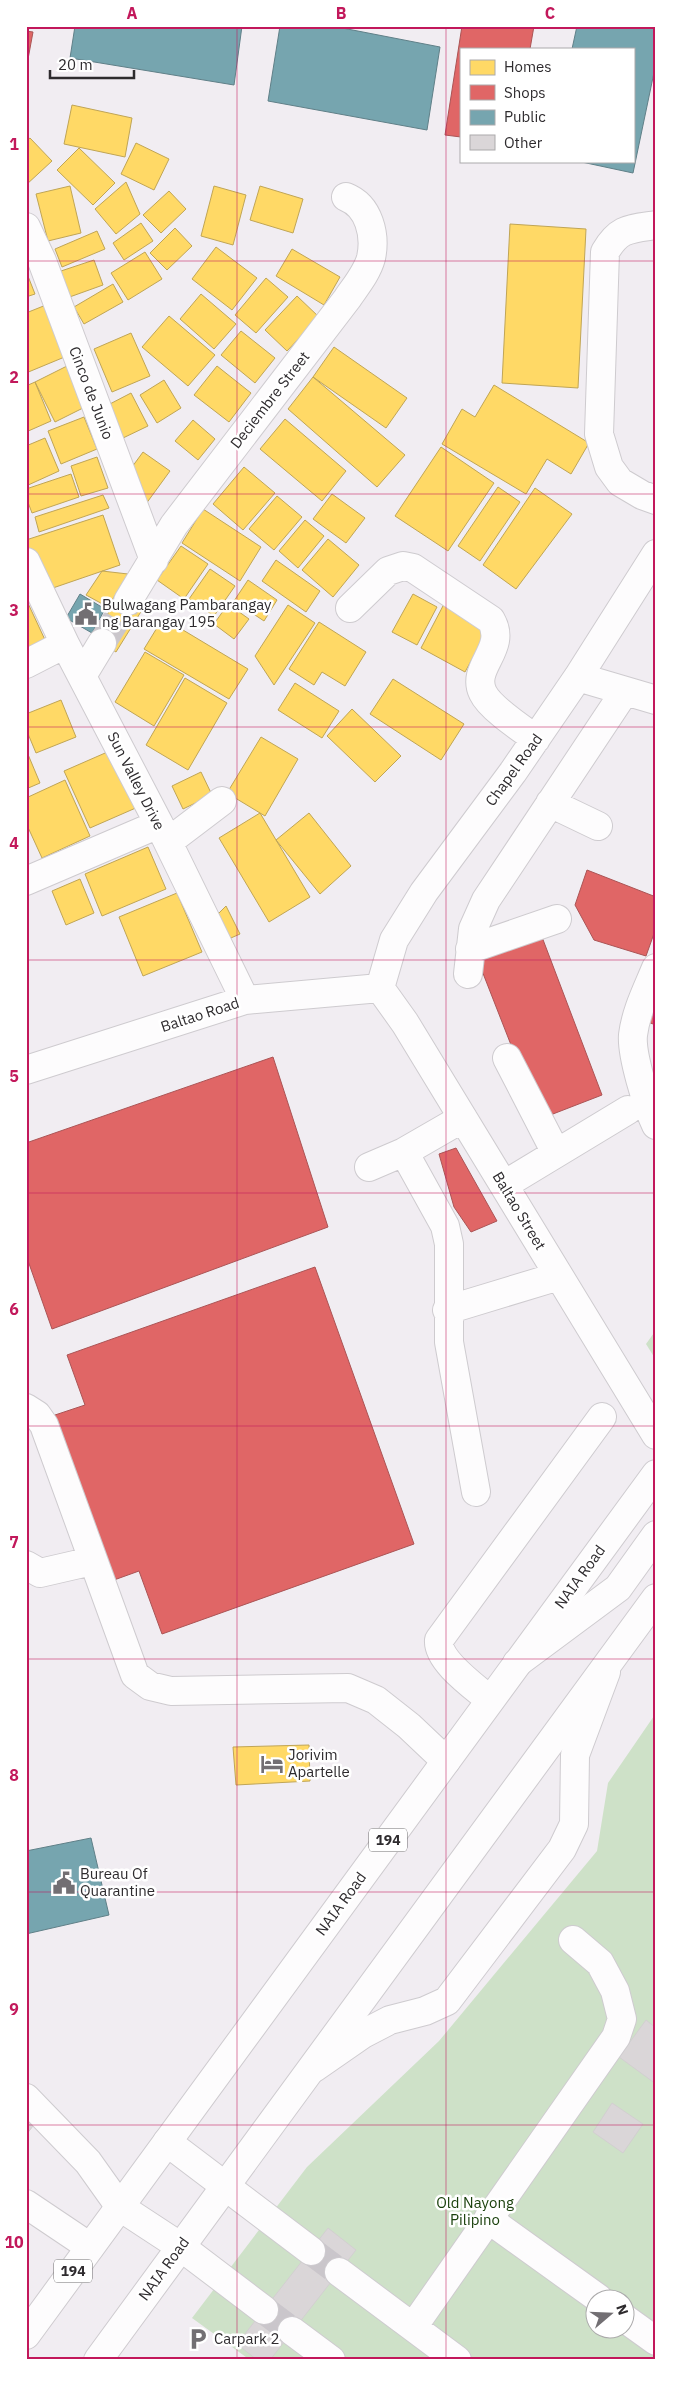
<svg xmlns="http://www.w3.org/2000/svg" width="682" height="2386" font-family="'IBM Plex Sans',sans-serif">
	<style>
		.green { fill: #cee1c8; fill-rule: evenodd }
		.homes { fill: #ffd966; stroke: #c0a555 }
		.shops { fill: #e06666; stroke: #ab5455 }
		.public { fill: #76a5af; stroke: #608088 }
		.building { fill: #dad6d8; stroke: #d2cfd0 }
		.lines { fill: none; stroke-linecap: round; stroke-linejoin: round }
		.minor-tunnel { stroke: #cac6cb; stroke-width: 28; stroke-dasharray: 28 14; stroke-linecap: butt }
		.minor-casing { stroke: #cecbcf; stroke-width: 30 }
		.major-casing { stroke: #cecbcf; stroke-width: 30 }
		.highway-casing { stroke: #cecbcf; stroke-width: 30 }
		.minor { stroke: #fdfcfd; stroke-width: 28 }
		.major { stroke: #fdfcfd; stroke-width: 28 }
		.highway { stroke: #fdfcfd; stroke-width: 28 }
		.grid { fill: none; stroke: #c2185b; stroke-width: 1; stroke-opacity: 0.55 }
		.labels { text-anchor: middle; stroke-width: 5; stroke-linejoin: round; paint-order: stroke }
		.shield { fill: #fff; stroke: #6d6b6d; stroke-width: 1 }
		.shield-label { font-size: 14px; font-weight: bold; fill: #2e2b2e }
		.street-label { font-size: 15px; fill: #2e2b2e; stroke: #fff }
		.poi-label { font-size: 15px; fill: #2e2b2e; stroke: #fff; text-anchor: start }
		.park-label { font-size: 15px; fill: #1b410d; stroke: #fff }
		.neatline { fill: none; stroke: #c2185b; stroke-width: 2 }
		.grid-label { font-size: 16px; text-anchor: middle; font-weight: bold; fill: #c2185b }
	</style>
	<rect width="100%" height="100%" fill="#f1edf2"/>
	<path class="green" d="M656,1330V1360L646,1344Z
		M656,1713V2360H250L192,2318L307,2167L439,2041L597,1851L608,1783ZM594,2298H624V2328H594Z"/>
	<path class="homes" d="M72,105L132,118L125,157L64,144Z
		M30,138L52,161L26,185V141Z
		M136,143L169,159L154,190L121,174Z
		M79,148L115,183L93,205L57,170Z
		M126,182L140,214L116,234L95,209Z
		M70,186L81,233L48,241L36,194Z
		M214,186L246,195L233,245L201,236Z
		M260,186L303,199L293,233L250,220Z
		M169,191L186,209L161,233L143,215Z
		M141,223L153,241L124,260L113,243Z
		M510,224L586,229L578,388L502,383Z
		M175,228L192,246L167,270L150,253Z
		M97,231L105,249L62,267L55,249Z
		M216,247L257,278L232,310L192,279Z
		M292,249L340,277L324,305L276,276Z
		M145,252L162,279L128,300L111,273Z
		M94,260L103,285L64,299L55,273Z
		M26,271L35,294L26,297Z
		M266,278L288,297L256,333L235,315Z
		M113,284L123,302L84,324L74,307Z
		M201,294L236,324L214,349L180,319Z
		M297,296L319,317L287,351L265,330Z
		M46,305L67,356L26,373V313Z
		M169,316L215,355L188,386L142,347Z
		M241,331L275,358L255,383L221,355Z
		M131,333L150,376L112,392L94,349Z
		M334,347L407,398L386,428L313,377Z
		M67,366L87,406L55,422L35,382Z
		M217,366L251,393L229,422L194,395Z
		M313,377L405,455L377,487L288,409Z
		M164,380L181,408L157,423L140,395Z
		M35,382L51,421L26,432V386Z
		M494,385L589,443L571,474L547,459L526,494L442,444L462,409L475,417Z
		M131,393L148,426L123,438L106,406Z
		M84,417L97,449L61,464L48,431Z
		M285,419L346,471L322,501L260,449Z
		M193,420L215,439L198,460L175,441Z
		M45,438L59,471L26,486V446Z
		M441,447L494,483L448,551L395,516Z
		M143,452L170,471L143,508L124,478Z
		M97,457L108,488L81,496L71,466Z
		M244,467L275,493L243,530L213,504Z
		M71,474L79,497L32,513L26,497V489Z
		M498,487L520,502L480,561L458,546Z
		M535,488L572,514L516,589L483,565Z
		M332,494L365,518L346,543L313,519Z
		M103,495L109,508L39,532L35,517Z
		M277,496L302,517L274,550L249,529Z
		M203,509L261,547L240,581L182,543Z
		M103,515L120,565L47,590L26,547V540Z
		M305,520L324,536L298,568L279,551Z
		M328,539L359,565L333,597L302,570Z
		M181,546L208,564L184,599L157,580Z
		M276,560L320,591L306,612L262,581Z
		M210,569L235,586L214,616L189,599Z
		M102,571L128,574L108,607L86,595Z
		M248,580L277,600L264,621L234,601Z
		M413,594L437,607L417,645L392,632Z
		M119,595L142,610L116,652L93,638Z
		M26,599L46,642L26,651Z
		M228,604L249,619L234,639L214,624Z
		M444,604L489,628L465,672L421,648Z
		M288,605L315,623L274,685L255,656Z
		M163,618L248,669L229,699L144,649Z
		M319,622L366,652L345,686L322,672L314,685L289,669Z
		M145,652L184,675L154,726L115,702Z
		M185,678L227,703L188,770L146,745Z
		M393,679L464,724L441,760L370,714Z
		M295,683L339,711L322,738L278,710Z
		M61,700L76,737L36,753L26,729V714Z
		M352,709L401,756L375,782L327,736Z
		M261,737L298,759L265,816L227,793Z
		M112,750L138,807L90,828L64,771Z
		M27,752L40,783L26,789V753Z
		M201,772L212,795L183,809L172,786Z
		M65,780L90,836L42,858L26,823V798Z
		M260,813L310,897L269,922L219,838Z
		M309,813L351,866L320,894L276,840Z
		M148,847L166,889L102,916L85,874Z
		M80,879L94,913L66,925L52,891Z
		M177,893L202,952L143,976L119,917Z
		M226,906L240,934L224,941L213,919Z
		M309,1745L310,1781L236,1785L233,1747Z"/>
	<path class="shops" d="M462,26H534L530,49H461V137L445,135Z
		M26,31L33,32L26,70Z
		M587,870L656,897V928L646,956L594,940L575,905Z
		M542,937L602,1095L540,1119L477,958Z
		M656,990V1025L642,1020Z
		M273,1057L328,1227L52,1329L26,1255V1143Z
		M456,1148L497,1221L471,1232L454,1207L439,1154Z
		M315,1267L414,1544L162,1634L139,1571L114,1580L55,1415L85,1405L67,1355Z"/>
	<path class="public" d="M75,26H242L234,85L70,58Z
		M280,26H332L440,47L427,130L268,101Z
		M577,26H656V63L633,173L577,161H633V49H572Z
		M80,594L105,609L92,633L66,618Z
		M91,1838L109,1915L26,1934V1851Z"/>
	<path class="building" d="M646,2020L656,2028V2084L619,2057Z
		M612,2103L643,2124L623,2153L593,2132Z
		M26,2122L33,2126L26,2135Z
		M328,2228L356,2250L270,2360H257L237,2344Z"/>
	<g class="lines">
		<path class="minor-tunnel" d="M102,643L128,601
			M311,2251L339,2272
			M264,2310L292,2331"/>
		<defs>
			<path id="minor" d="M656,225C629,229 619,228 605,252L599,434L609,467L620,482L642,495L656,500
				M26,227L42,261L154,560
				M26,562L65,644L159,824L245,1000
				M128,601L174,525L347,299C355,287 367,273 371,258C376,235 369,206 346,197
				M350,608L388,571L403,566L413,568L491,620C508,649 470,667 483,693C490,708 522,729 536,739
				M26,664L65,644
				M82,676L102,643
				M578,677L656,700
				M550,803L598,826
				M168,842L222,801
				M26,881L159,824
				M470,949L557,919
				M656,968C647,990 636,1011 633,1035C631,1054 647,1106 656,1125
				M468,974L473,929L486,900L625,691
				M380,988L405,1023L656,1435
				M380,988L394,940L424,892L513,772L578,677L656,554
				M507,1058L556,1153
				M26,1070L245,1000L380,988
				M404,1152L445,1226L449,1244V1342L476,1492
				M369,1167L404,1152L463,1118
				M504,1185L628,1110
				M447,1310L559,1276
				M26,1408L37,1415L44,1425L135,1675L150,1686L171,1691L348,1688L376,1700L409,1726L446,1761
				M26,1565L40,1573L92,1561
				M490,1700C475,1687 437,1661 439,1640L602,1417
				M314,2068L363,2034L390,2020L425,2011L447,2001L562,1849L574,1824L575,1755L606,1672
				M26,2098L88,2162L120,2207L181,2247L264,2310
				M167,2142L311,2251
				M26,2204L90,2247
				M488,2219L598,2298
				M339,2272L457,2360
				M624,2318L656,2341
				M413,2327L616,2037L622,2019L615,1991L600,1963L573,1940
				M292,2331L331,2360"/>
			<path id="major" d="M26,2335L656,1474
				M98,2360L656,1598"/>
			<path id="highway" d="M517,1663L618,1588L656,1535"/>
		</defs>
		<use href="#minor" class="minor-casing"/>
		<use href="#major" class="major-casing"/>
		<use href="#highway" class="highway-casing"/>
		<use href="#minor" class="minor"/>
		<use href="#major" class="major"/>
		<use href="#highway" class="highway"/>
	</g>
	<path class="grid" d="M237,26V2360M446,26V2360M26,261H656M26,494H656M26,727H656M26,960H656M26,1193H656M26,1426H656M26,1659H656M26,1892H656M26,2125H656"/>
	<defs>
		<symbol id="civic-bare" viewBox="-9 -9 18 18"><path d="M-.6-6.5H3V-4.5H.6V-3L4-1V1h2V6H-6V1h2V-1L-.6-3ZM-1.2 2.5V6h2.4V2.5Z" fill="#726f73" stroke="#fff" stroke-width="2.5" paint-order="stroke"/></symbol>
		<symbol id="hotel-bare" viewBox="-9 -9 18 18"><path d="M-6-4.5h1.5V1H6V5H4.5V3h-9V5H-6ZM-4 0a1.8 1.8 0 1 1 3.6 0ZM.5 0V-2.5h3Q6-2.5 6 0Z" fill="#726f73" stroke="#fff" stroke-width="2.5" paint-order="stroke"/></symbol>
		<symbol id="parking-bare" viewBox="-9 -9 18 18"><path d="M-3.5-5.5H1a3.5 3.5 0 0 1 0 7H-1V5.5H-3.5ZM-1-3.4V-.6H.8a1.4 1.4 0 0 0 0-2.8Z" fill="#726f73" stroke="#fff" stroke-width="2.5" paint-order="stroke"/></symbol>
	</defs>
	<g fill-rule="evenodd">
		<use href="#civic-bare" x="70" y="598" width="32" height="32"/>
		<use href="#hotel-bare" x="256" y="1748" width="32" height="32"/>
		<use href="#civic-bare" x="48" y="1867" width="32" height="32"/>
		<use href="#parking-bare" x="182" y="2323" width="32" height="32"/>
	</g>
	<g class="labels">
		<g class="shield">
			<rect x="369" y="1828.5" width="38" height="23" rx="4"/>
			<rect x="54" y="2259.5" width="38" height="23" rx="4"/>
		</g>
		<g class="shield-label">
			<text x="388" y="1845">194</text>
			<text x="73" y="2276">194</text>
		</g>
		<g class="street-label">
			<text transform="translate(91 393) rotate(69)" y="5">Cinco de Junio</text>
			<text transform="translate(270 400) rotate(-52)" y="5">Deciembre Street</text>
			<text transform="translate(514 770) rotate(-54)" y="5">Chapel Road</text>
			<text transform="translate(136 781) rotate(63)" y="5">Sun Valley Drive</text>
			<text transform="translate(200 1015) rotate(-18)" y="5">Baltao Road</text>
			<text transform="translate(519 1211) rotate(59)" y="5">Baltao Street</text>
			<text transform="translate(580 1577) rotate(-54)" y="5">NAIA Road</text>
			<text transform="translate(341 1904) rotate(-54)" y="5">NAIA Road</text>
			<text transform="translate(164 2269) rotate(-54)" y="5">NAIA Road</text>
		</g>
		<g class="poi-label">
			<text x="102" y="610">Bulwagang Pambarangay<tspan x="102" dy="17">ng Barangay 195</tspan></text>
			<text x="288" y="1760">Jorivim<tspan x="288" dy="17">Apartelle</tspan></text>
			<text x="80" y="1879">Bureau Of<tspan x="80" dy="17">Quarantine</tspan></text>
			<text x="214" y="2344">Carpark 2</text>
		</g>
		<g class="park-label">
			<text x="475" y="2208">Old Nayong<tspan x="475" dy="17">Pilipino</tspan></text>
		</g>
	</g>
	<rect width="682" height="2386" fill="none" stroke="#ffffff" stroke-width="55"/>
	<rect x="460" y="48" width="175" height="115" fill="#ffffff" stroke="#abaaab"/>
	<rect x="470" y="60" width="25" height="15" fill="#ffd966" stroke="#abaaab"/>
	<text x="504" y="72" font-size="15" fill="#2e2b2e">Homes</text>
	<rect x="470" y="85" width="25" height="15" fill="#e06666" stroke="#abaaab"/>
	<text x="504" y="98" font-size="15" fill="#2e2b2e">Shops</text>
	<rect x="470" y="110" width="25" height="15" fill="#76a5af" stroke="#abaaab"/>
	<text x="504" y="122" font-size="15" fill="#2e2b2e">Public</text>
	<rect x="470" y="135" width="25" height="15" fill="#dad6d8" stroke="#abaaab"/>
	<text x="504" y="148" font-size="15" fill="#2e2b2e">Other</text>
	<g transform="translate(610 2314) rotate(71)"><circle r="24" fill="#ffffff" stroke="#abaaab"/>
	<path d="M0-4L9 19L0 12L-9 19Z" fill="#726f73"/>
	<text y="-8" font-size="14" font-weight="bold" text-anchor="middle" fill="#2e2b2e">N</text>
	</g>
	<path d="M50 70v8h84v-8" fill="none" stroke="#2e2b2e" stroke-width="2.5"/>
	<text x="58" y="70" font-size="15" fill="#2e2b2e" stroke="#ffffff" stroke-width="4" paint-order="stroke">20 m</text>
	<rect x="28" y="28" width="626" height="2330" class="neatline"/>
	<g class="grid-label">
		<text x="132" y="19">A</text>
		<text x="341" y="19">B</text>
		<text x="550" y="19">C</text>
		<text x="14" y="150">1</text>
		<text x="14" y="383">2</text>
		<text x="14" y="616">3</text>
		<text x="14" y="849">4</text>
		<text x="14" y="1082">5</text>
		<text x="14" y="1315">6</text>
		<text x="14" y="1548">7</text>
		<text x="14" y="1781">8</text>
		<text x="14" y="2015">9</text>
		<text x="14" y="2248">10</text>
	</g>
</svg>
